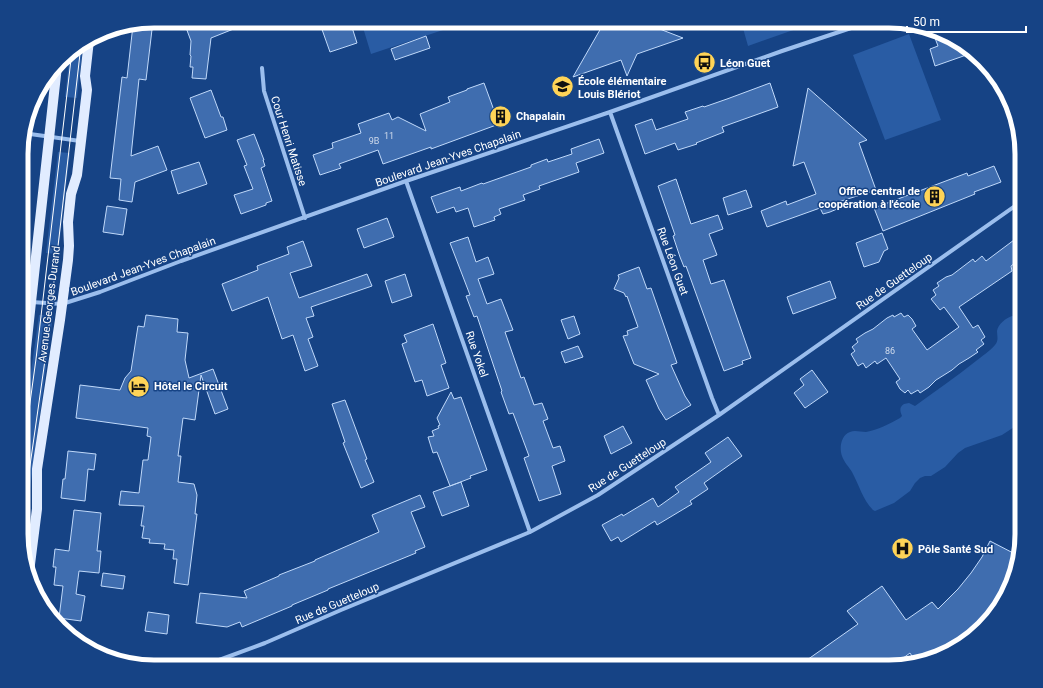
<svg xmlns="http://www.w3.org/2000/svg" width="1043" height="688" font-family="Roboto,sans-serif">
	<style>
		.green { fill: #295ca4 }
		.building { fill: #3f6daf; stroke: #c0d9fa }
		.lines { fill: none; stroke-linecap: round; stroke-linejoin: round }
		.street { stroke: #9bbeed; stroke-width: 4 }
		.primary { stroke: #e1ecff; stroke-width: 10 }
		.tram { stroke: #fff; stroke-width: 1 }
		.labels { text-anchor: middle; stroke-width: 3; stroke-linejoin: round; paint-order: stroke }
		.number-label { font-size: 9px; fill: #cfdaeb }
		.poi-label { font-size: 11px; font-weight: bold; fill: #fff; stroke: #164385; text-anchor: start }
		.street-label { font-size: 11px; fill: #fff; stroke: #164385 }
		.rim { fill: none; stroke: #fff; stroke-width: 5 }
	</style>
	<rect width="100%" height="100%" fill="#164385"/>
	<path class="green" d="M361,21H468L467,22L371,54Z
		M741,21H819L748,46Z
		M909,34L941,120L885,140L853,55Z
		M83,44L77,98L65,97L70,52Z
		M58,152L70,153L58,254L46,253Z
		M39,315L53,316L22,549V435Z
		M1012,316L1022,317V422L1002,435L965,448L958,453L945,467L931,476H925L920,478L915,483L910,491L894,503L875,511L873,510C863,500 859,485 852,472C849,467 844,462 842,456C839,448 841,435 850,432C855,430 860,432 866,432C878,430 889,424 900,418L902,416C900,411 899,407 904,404L909,403L915,406C935,391 956,377 976,361C982,356 989,352 995,345C999,340 997,336 997,331C998,324 1006,318 1012,316Z"/>
	<path class="building" d="M153,21L146,80L139,79L131,156L158,146L167,170L135,182L132,202L119,200L121,179L110,178L122,77L127,78L133,25Z
		M194,21H251V22L211,38L206,79L192,78L193,67H190L191,56L190,55L191,41L185,25Z
		M319,21H350L357,43L330,52Z
		M605,21H639L683,38L637,54L627,76L621,60L573,77Z
		M945,35L963,44L972,53L935,66L930,49L938,46L935,38Z
		M426,36L430,48L395,60L391,49Z
		M484,83L499,124L431,149V147L383,164L378,150L339,164L341,168L320,175L313,155L333,148L332,143L361,133L358,124L389,113L392,120L398,117L426,131L420,114L450,102L448,97L467,90V89Z
		M770,83L778,107L722,127L724,132L696,143L697,144L678,150L675,143L645,154L635,125L652,119L656,130L688,119L685,112L703,106L704,107L727,99Z
		M808,88L867,140L859,143L876,190L835,203L837,209L830,212L823,214L820,208L767,227L761,211L786,201L787,205L816,194L804,162L793,166Z
		M211,90L221,117H223L227,130L205,138L190,98Z
		M254,134L264,160H263L265,166L261,168L272,201L266,203V205L241,214L234,195L253,189L244,166L247,165L237,140Z
		M599,139L604,153L576,163L579,172L539,186L540,189L523,195L525,200L499,209L501,214L494,217L495,220L474,227L468,208L456,212L454,207L437,213L431,197L460,187L461,191L482,183L483,184L531,167V165L547,159L548,162L572,154L571,149Z
		M199,162L207,184L178,194L171,171Z
		M994,166L1001,182L974,192L975,194L883,231L874,208L967,173L968,176Z
		M676,179L691,224L718,215L723,229L709,234L717,255L703,260L711,284L724,280L751,358L742,361L743,364L724,371L686,266L684,267L680,257L673,236L675,235L658,186Z
		M746,190L752,207L728,215L723,198Z
		M107,206L127,209L123,235L103,232Z
		M387,218L394,237L364,248L357,229Z
		M882,233L888,249L884,251L879,262L864,267L856,243Z
		M1022,234V258L1011,266L1012,271L959,307L973,328L978,325L985,337L981,340L984,344L976,350L978,352L969,358L959,364L952,370L936,380L929,387L920,393L918,390L911,394L908,390L905,393L900,389L896,382L900,379L886,358L877,364L875,361L866,368L863,363L858,366L851,354L855,351L852,347L858,342L856,339L865,333L873,329L887,318L893,315L894,317L901,313L904,317L908,315L912,319L916,326L912,329L927,350L959,327L944,307L940,310L931,299L936,295L933,290L939,286L937,283L946,277L952,275L973,259L975,262L982,256L986,261Z
		M468,237L476,262L488,257L494,274L478,279L487,304L501,299L513,330L505,332L521,378L524,377L534,405L542,403L548,419L543,421L553,448L560,446L565,461L552,466L561,494L539,501L524,458L529,456L513,413L509,414L501,392L502,391L477,316L474,317L466,296L470,295L450,243Z
		M303,241L312,266L290,273L299,298L367,274L372,286L311,307L314,316L306,318L313,337L308,339L318,366L305,371L293,335L282,339L268,297L232,311L222,284L258,270L257,266L289,254L287,247Z
		M639,267L647,289L651,288L677,363L671,365L685,396L691,405L666,420L659,409L646,380L659,374L634,364L623,336L628,335L627,331L638,327L627,296L626,297L624,293L614,289L619,278L618,275Z
		M405,274L412,296L392,303L385,281Z
		M830,281L836,298L793,314L787,297Z
		M146,315L178,319L177,332L188,333L185,360L189,378L213,369L228,409L215,414L201,375L195,420L183,418L178,456H181L178,482L194,484L197,495L195,514H197L188,585L174,583L177,559H173L174,550L164,549L165,544L149,543L150,539L142,538L144,526H141L144,506L119,505L121,491L139,493L143,460H148L151,437L147,436L148,428L76,418L80,385L120,390L125,378L131,371L138,326L144,327Z
		M574,316L580,334L568,339L561,320Z
		M433,324L446,363L441,365L449,388L427,396L422,380L415,382L402,344L407,342L404,335Z
		M578,346L583,357L565,363L561,352Z
		M812,370L828,392L805,408L794,393L804,385L800,379Z
		M451,392L454,399L461,397L487,470L470,476L471,478L450,486L437,452L433,453L428,437L434,436L432,431L439,428L438,426L440,425L437,418Z
		M345,400L367,459L365,460L374,482L361,488L343,443L345,442L332,404Z
		M623,426L632,443L611,454L604,436Z
		M728,437L742,456L704,483L708,489L690,501L692,504L657,525L655,521L621,542L618,537L611,541L602,525L622,514L623,516L653,498L658,507L679,492L675,487L711,462L705,453Z
		M68,451L96,454L94,470L88,469L85,501L61,498L63,479H65Z
		M461,482L469,506L442,516L433,492Z
		M420,495L425,507L411,512L425,547L415,551L416,553L328,589V590L292,605V606L242,627L240,622L227,627L196,623L200,593L247,598L244,591L279,576V575L315,561V560L379,532L372,515Z
		M74,510L101,513L97,551H101L99,573L79,571L76,594L85,596L81,621L59,618L63,586L54,585L56,567H53L55,549L69,551Z
		M990,541L1017,555L999,608L955,649L915,661L910,653L891,667H797L858,624L847,611L882,586L906,620L932,602L938,609L958,589L971,573L982,557Z
		M103,573L125,576L123,589L101,586Z
		M148,612L169,615L167,634L145,631Z"/>
	<g class="lines">
		<path class="street" d="M262,68L264,91L305,218
			M610,112L712,398L719,415
			M23,133L80,141
			M406,181L530,532
			M31,302L62,304L100,292L181,261L406,181L610,112L782,51L872,21
			M200,667L265,643L341,610L530,532L598,495L719,415L1022,201"/>
		<path class="primary" d="M22,386L31,302L57,66
			M29,572L37,509V469L60,320L68,260L69,246L68,222L71,194L77,175L87,90L85,76L89,40"/>
		<path class="tram" d="M22,461L36,359L72,51
			M22,522L45,360L81,45"/>
	</g>
	<defs>
		<symbol id="bus-disc" viewBox="-11 -11 22 22"><circle r="9.5" fill="#ffd457" stroke="#164385"/><path d="M-5-6H5V4H4V6H2V4H-2V6H-4V4H-5ZM-3.5-4V0h7V-4ZM-3.5 1.2v1.5H-2V1.2ZM2 1.2v1.5H3.5V1.2Z" fill="#111"/></symbol>
		<symbol id="school-disc" viewBox="-11 -11 22 22"><circle r="9.5" fill="#ffd457" stroke="#164385"/><path d="M0-5L7-2L0 1L-7-2ZM-4 1L0 2.5L4 1V4Q0 6-4 4Z" fill="#111"/></symbol>
		<symbol id="building-disc" viewBox="-11 -11 22 22"><circle r="9.5" fill="#ffd457" stroke="#164385"/><path d="M-4-6H4V6H1V3H-1V6H-4ZM-2.5-4.3h1.7v1.8h-1.7ZM.8-4.3h1.7v1.8H.8ZM-2.5-1h1.7V.8h-1.7ZM.8-1h1.7V.8H.8Z" fill="#111"/></symbol>
		<symbol id="hotel-disc" viewBox="-11 -11 22 22"><circle r="9.5" fill="#ffd457" stroke="#164385"/><path d="M-6-4.5h1.5V1H6V5H4.5V3h-9V5H-6ZM-4 0a1.8 1.8 0 1 1 3.6 0ZM.5 0V-2.5h3Q6-2.5 6 0Z" fill="#111"/></symbol>
		<symbol id="hospital-disc" viewBox="-11 -11 22 22"><circle r="9.5" fill="#ffd457" stroke="#164385"/><path d="M-5-5h3v3.5h4V-5h3V5h-3V1.5h-4V5h-3Z" fill="#111"/></symbol>
	</defs>
	<g fill-rule="evenodd">
		<use href="#bus-disc" x="692" y="50" width="25" height="25"/>
		<use href="#school-disc" x="550" y="74" width="25" height="25"/>
		<use href="#building-disc" x="488" y="104" width="25" height="25"/>
		<use href="#building-disc" x="922" y="184" width="25" height="25"/>
		<use href="#hotel-disc" x="126" y="374" width="25" height="25"/>
		<use href="#hospital-disc" x="890" y="536" width="25" height="25"/>
	</g>
	<g class="labels">
		<g class="number-label">
			<text x="389" y="139">11</text>
			<text x="374" y="144">9B</text>
			<text x="890" y="354">86</text>
		</g>
		<g class="poi-label">
			<text x="720" y="67">Léon Guet</text>
			<text x="578" y="85">École élémentaire<tspan x="578" dy="13">Louis Blériot</tspan></text>
			<text x="516" y="120">Chapalain</text>
			<text x="920" y="195" text-anchor="end">Office central de<tspan x="920" dy="13">coopération à l'école</tspan></text>
			<text x="154" y="390">Hôtel le Circuit</text>
			<text x="918" y="553">Pôle Santé Sud</text>
		</g>
		<g class="street-label">
			<text transform="translate(289 141) rotate(72)" y="4">Cour Henri Matisse</text>
			<text transform="translate(448 158) rotate(-19)" y="4">Boulevard Jean-Yves Chapalain</text>
			<text transform="translate(673 261) rotate(70)" y="4">Rue Léon Guet</text>
			<text transform="translate(143 266) rotate(-20)" y="4">Boulevard Jean-Yves Chapalain</text>
			<text transform="translate(894 281) rotate(-35)" y="4">Rue de Guetteloup</text>
			<text transform="translate(49 304) rotate(-83)" y="4">Avenue Georges Durand</text>
			<text transform="translate(477 354) rotate(71)" y="4">Rue Yokel</text>
			<text transform="translate(627 465) rotate(-33)" y="4">Rue de Guetteloup</text>
			<text transform="translate(337 603) rotate(-23)" y="4">Rue de Guetteloup</text>
		</g>
	</g>
	<path d="M0 0H1043V688H0ZM154 28H889A126 126 0 0 1 1015 154V534A126 126 0 0 1 889 660H154A126 126 0 0 1 28 534V154A126 126 0 0 1 154 28Z" fill="#164385" fill-rule="evenodd"/>
	<path class="rim" d="M154 28H889A126 126 0 0 1 1015 154V534A126 126 0 0 1 889 660H154A126 126 0 0 1 28 534V154A126 126 0 0 1 154 28Z"/>
	<path d="M907 26v6h119v-6" fill="none" stroke="#ffffff" stroke-width="2"/>
	<text x="913" y="26" font-size="12" fill="#ffffff" stroke="#164385" stroke-width="3" paint-order="stroke">50 m</text>
</svg>
